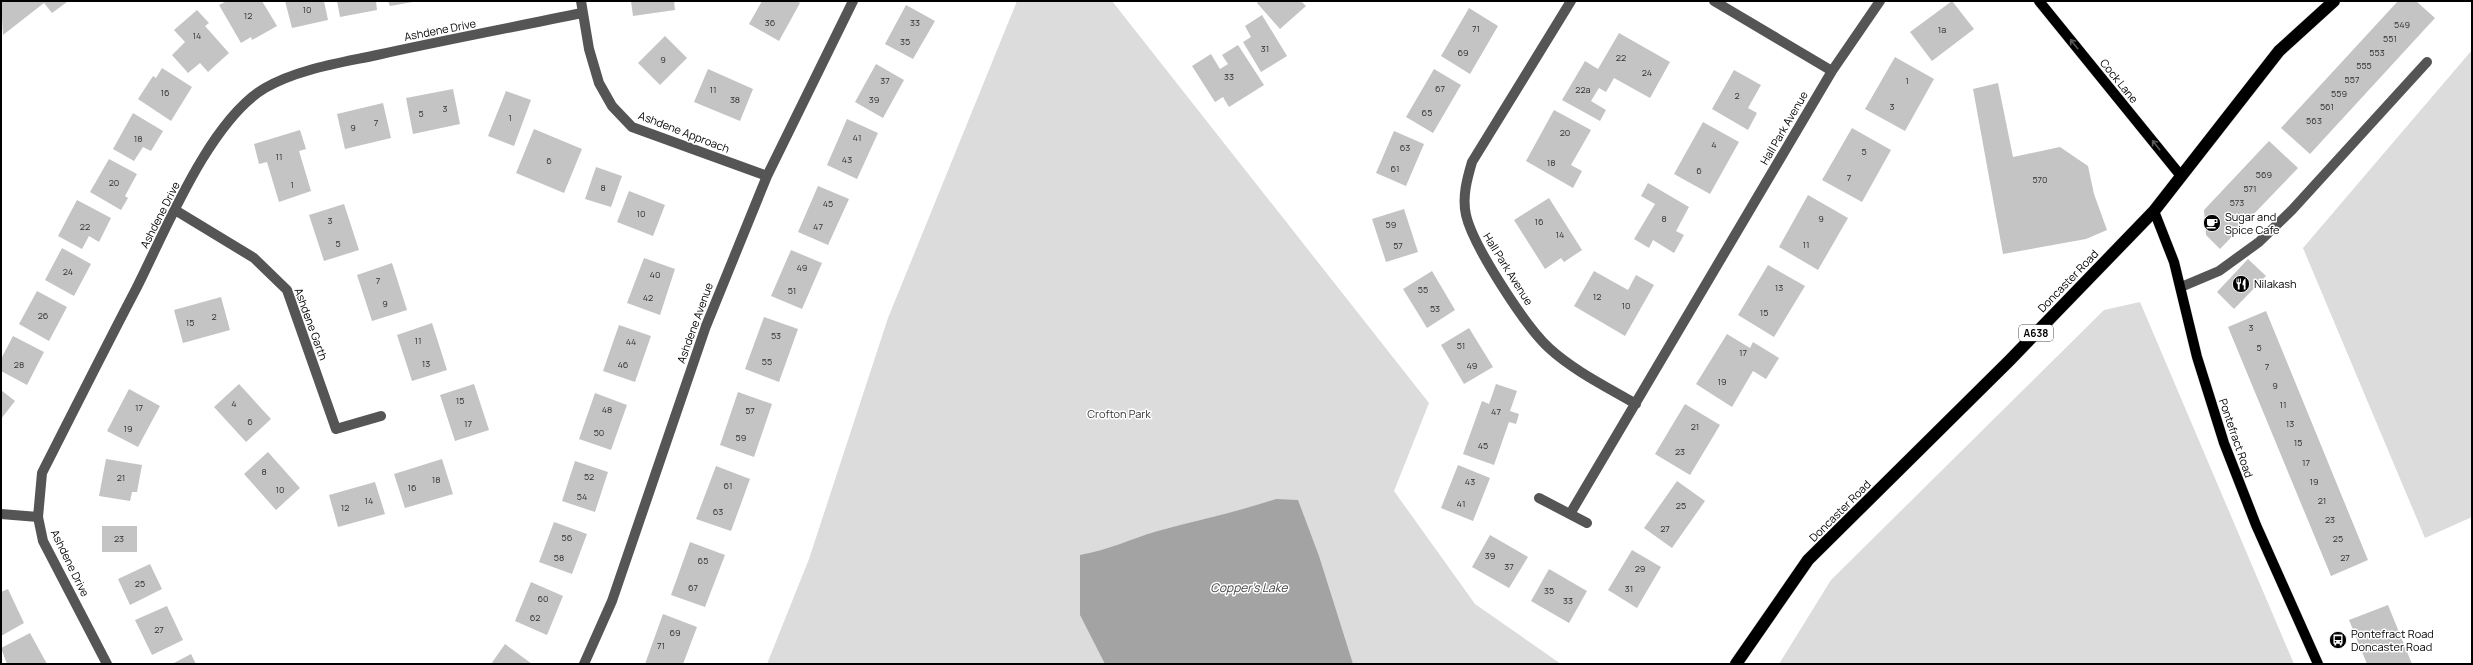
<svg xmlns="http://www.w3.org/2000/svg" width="2473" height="665" font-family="Manrope,sans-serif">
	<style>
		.green { fill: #dcdcdc }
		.water { fill: #a3a3a3 }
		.building { fill: #c4c4c4 }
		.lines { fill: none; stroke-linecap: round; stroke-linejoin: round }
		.major-casing { stroke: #dbdbdb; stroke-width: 11 }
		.highway-casing { stroke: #dbdbdb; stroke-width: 13 }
		.minor { stroke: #555; stroke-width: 10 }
		.major { stroke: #000; stroke-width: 10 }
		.highway { stroke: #000; stroke-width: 12 }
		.oneway { stroke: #595959 }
		.labels { text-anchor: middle; stroke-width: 3; stroke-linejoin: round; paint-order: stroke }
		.number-label { font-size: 9px; fill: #313131 }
		.shield { fill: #fff; stroke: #4c4c4c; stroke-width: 1 }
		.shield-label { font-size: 10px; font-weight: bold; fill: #000 }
		.street-label { font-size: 11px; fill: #000; stroke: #fff }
		.poi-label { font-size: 11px; fill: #000; stroke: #fff; text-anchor: start }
		.park-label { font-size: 11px; fill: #333; stroke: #fff }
		.water-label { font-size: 12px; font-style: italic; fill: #444; stroke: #fff }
	</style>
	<rect width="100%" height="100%" fill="#fff"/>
	<path class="green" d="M1017,1H1112L1429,403L1394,491L1475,604L1561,664H767L809,559L888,318Z
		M2472,50V517L2425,538L2303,248Z
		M2140,302L2294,664H1779L1831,580L2104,310Z"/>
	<path class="water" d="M1276,499L1298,500L1319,556L1353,664H1105L1080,615V555C1109,550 1130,539 1158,531C1198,520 1237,512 1276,499Z"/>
	<path class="building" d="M1,1H66L67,2L52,13L44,3L3,35Z
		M227,1H262L277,26L252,40L251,37L241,43L219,5Z
		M285,1H324L328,20L292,28Z
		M337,1H376L377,10L340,17Z
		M388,1H413V2L390,6Z
		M631,1H674L675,10L633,16Z
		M762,1H797L800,3L779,41L749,24Z
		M1259,1H1301L1306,6L1280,29L1257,3Z
		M1952,1L1974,29L1932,61L1910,32Z
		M2398,1H2416L2435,18L2310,154L2281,128Z
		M906,5L935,21L913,59L885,44Z
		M1469,8L1498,26L1470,74L1441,56Z
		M197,10L209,23L205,26L229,53L208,72L200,63L188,73L172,55L185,42L174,30Z
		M1262,15L1287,56L1261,72L1243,42L1251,37L1245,26Z
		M1619,33L1670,62L1650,98L1614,78L1606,92L1599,88L1591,101L1606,110L1600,121L1562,100L1585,61L1598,69Z
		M665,36L687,58L660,85L638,63Z
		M1238,45L1264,85L1229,107L1223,97L1215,102L1192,66L1211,54L1220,69L1228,64L1222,55Z
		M1895,57L1934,79L1905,131L1865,109Z
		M876,64L904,80L883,118L855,102Z
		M162,68L192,87L171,121L138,99L153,76L156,78Z
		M708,69L753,89L740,121L694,102Z
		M1434,69L1461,85L1433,133L1406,117Z
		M1734,70L1761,85L1748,108L1757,113L1748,130L1712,109Z
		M1998,83L2013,157L2060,147L2088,166L2094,194L2107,230L2086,239L2003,254L1973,89Z
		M453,89L460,124L413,134L406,98Z
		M506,91L531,100L514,146L488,136Z
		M383,103L391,138L345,149L337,114Z
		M1554,110L1591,130L1571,165L1582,171L1573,188L1526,161Z
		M133,113L163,131L151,151L143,147L134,161L113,149Z
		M847,119L878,133L857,179L827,165Z
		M1703,122L1739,142L1710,194L1674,174Z
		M1852,128L1891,150L1862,202L1822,180Z
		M534,129L582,149L564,193L516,173Z
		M300,130L306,149L299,151L311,191L279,202L267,162L259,164L254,144Z
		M1394,131L1424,144L1406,186L1376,173Z
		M2269,141L2298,168L2220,249L2206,235L2204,210Z
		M109,159L137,174L125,196L128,198L121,210L90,192Z
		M596,167L622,176L611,207L585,199Z
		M1648,183L1689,207L1676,231L1684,235L1674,253L1653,240L1649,248L1634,239L1655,204L1641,196Z
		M818,186L849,199L828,245L798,232Z
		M629,191L665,205L653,236L617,222Z
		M1808,195L1848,218L1818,270L1779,247Z
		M1549,198L1582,250L1564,262L1561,258L1545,269L1514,220Z
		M77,200L111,218L99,242L89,236L82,249L58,236Z
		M344,204L359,250L324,261L309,215Z
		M1404,209L1418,252L1386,262L1372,219Z
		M62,248L91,264L74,296L45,280Z
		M791,250L822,263L802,309L771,296Z
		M644,258L675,269L660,315L627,303Z
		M2248,259L2266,276L2234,309L2217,292Z
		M392,263L407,310L372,321L357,275Z
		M1768,265L1805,286L1774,337L1738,315Z
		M1432,271L1455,310L1427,328L1403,289Z
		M1594,271L1628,290L1636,275L1654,285L1625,336L1574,306Z
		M37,291L67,307L49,341L19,324Z
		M221,297L230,330L183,343L174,310Z
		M2266,311L2368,560L2331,576L2228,327Z
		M764,317L798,329L779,382L745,369Z
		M432,323L447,370L412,381L397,335Z
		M619,325L651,336L635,382L603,371Z
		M1469,328L1493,367L1464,384L1441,345Z
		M1727,334L1750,348L1753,342L1779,358L1766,379L1753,371L1732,407L1696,384Z
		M13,336L44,352L27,385L1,371V359Z
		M239,384L271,419L246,442L214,407Z
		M474,384L489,430L455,441L440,395Z
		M1496,384L1517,391L1510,411L1519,414L1516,424L1509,422L1494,465L1463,454L1482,401L1489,404Z
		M129,389L160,406L138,447L107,431Z
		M1,390L15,401L1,419Z
		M738,392L772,404L754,457L720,445Z
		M595,393L627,405L611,450L579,439Z
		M1685,404L1720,425L1690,475L1655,454Z
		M268,452L300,488L276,510L244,474Z
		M106,459L142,465L137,492H132L130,501L99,496Z
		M442,459L453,494L405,508L394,474Z
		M575,461L608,472L595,512L562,501Z
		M1458,465L1490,478L1473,521L1441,508Z
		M716,466L750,479L731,531L696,519Z
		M1677,481L1705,501L1672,548L1644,528Z
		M375,482L385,514L338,527L329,495Z
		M554,522L587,534L572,574L539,562Z
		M102,526H137V552H102Z
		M1490,535L1528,557L1509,588L1472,567Z
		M690,542L725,555L705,607L671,595Z
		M1632,550L1661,567L1637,608L1608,590Z
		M150,564L162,589L130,605L118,579Z
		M1549,569L1587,591L1569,623L1531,601Z
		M531,582L563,596L547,635L515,621Z
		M8,589L24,623L1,636V592Z
		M2388,605L2412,664H2367L2349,620Z
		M167,606L183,640L152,655L135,620Z
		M663,614L697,627L683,664H645Z
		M30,633L47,664H7L1,648Z
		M505,644L532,664H491Z
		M191,654L196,664H172Z"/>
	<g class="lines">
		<defs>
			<path id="major" d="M2039,1L2181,176
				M2154,211L2174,262L2197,357L2224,443L2256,525L2318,664"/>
			<path id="highway" d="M1736,664L1808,560L2010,360L2154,211L2279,51L2334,1"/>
		</defs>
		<use href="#major" class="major-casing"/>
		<use href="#highway" class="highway-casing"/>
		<path class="minor" d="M581,1L589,49L599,83L612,106L632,127L767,176
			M1571,1L1472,162C1467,179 1462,197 1466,215C1473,246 1526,327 1549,348C1574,371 1607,387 1636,404
			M1714,1L1832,71
			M175,210L254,258L287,290L336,429L381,416
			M2181,287L2219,271L2259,242L2292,210L2427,62
			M1539,498L1587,523
			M1,514L38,517
			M1570,514L1832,71L1880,1
			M107,664L43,541L38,517L42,473C73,412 104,350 136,289C165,232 209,121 265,88C298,69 340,63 377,55C445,40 514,27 582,13
			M584,664L612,601L706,326L767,176L853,1"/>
		<use href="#major" class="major"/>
		<use href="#highway" class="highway"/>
	</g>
	<defs><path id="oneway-shaft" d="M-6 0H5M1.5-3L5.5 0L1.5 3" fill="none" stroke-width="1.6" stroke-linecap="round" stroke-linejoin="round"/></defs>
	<g class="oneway">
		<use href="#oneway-shaft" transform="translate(2074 44) rotate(-129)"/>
		<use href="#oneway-shaft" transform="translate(2156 145) rotate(-129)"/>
	</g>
	<defs>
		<symbol id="cafe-disc" viewBox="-11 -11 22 22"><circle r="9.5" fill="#000" stroke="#fff"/><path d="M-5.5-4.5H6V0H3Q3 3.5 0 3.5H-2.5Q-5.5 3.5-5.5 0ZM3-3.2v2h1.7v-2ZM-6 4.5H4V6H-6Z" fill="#fff"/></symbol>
		<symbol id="restaurant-disc" viewBox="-11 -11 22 22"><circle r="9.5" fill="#000" stroke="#fff"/><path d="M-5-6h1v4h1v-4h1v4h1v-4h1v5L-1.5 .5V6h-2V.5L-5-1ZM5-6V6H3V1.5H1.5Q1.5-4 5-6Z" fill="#fff"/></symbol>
		<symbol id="bus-disc" viewBox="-11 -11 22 22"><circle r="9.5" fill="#000" stroke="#fff"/><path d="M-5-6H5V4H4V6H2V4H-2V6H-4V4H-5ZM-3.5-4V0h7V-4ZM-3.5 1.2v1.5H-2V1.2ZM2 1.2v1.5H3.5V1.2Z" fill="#fff"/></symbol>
	</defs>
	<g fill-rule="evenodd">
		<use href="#cafe-disc" x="2202" y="213" width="20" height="20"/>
		<use href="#restaurant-disc" x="2231" y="274" width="20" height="20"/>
		<use href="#bus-disc" x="2328" y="630" width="20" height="20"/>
	</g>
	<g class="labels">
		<g class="number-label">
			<text x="307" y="13">10</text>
			<text x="248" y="19">12</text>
			<text x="770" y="26">36</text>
			<text x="915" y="26">33</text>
			<text x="2402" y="28">549</text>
			<text x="1476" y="32">71</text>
			<text x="1942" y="33">1a</text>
			<text x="197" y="39">14</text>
			<text x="2390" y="42">551</text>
			<text x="905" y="45">35</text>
			<text x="1265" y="52">31</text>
			<text x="1463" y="56">69</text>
			<text x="2377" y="56">553</text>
			<text x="1621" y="61">22</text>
			<text x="663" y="63">9</text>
			<text x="2364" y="69">555</text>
			<text x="1647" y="76">24</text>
			<text x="1229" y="80">33</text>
			<text x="2352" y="83">557</text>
			<text x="885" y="84">37</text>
			<text x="1907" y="84">1</text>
			<text x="1440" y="92">67</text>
			<text x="713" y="93">11</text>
			<text x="1583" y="93">22a</text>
			<text x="165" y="96">16</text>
			<text x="2339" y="97">559</text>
			<text x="1737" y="99">2</text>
			<text x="735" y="103">38</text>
			<text x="874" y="103">39</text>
			<text x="1892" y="110">3</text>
			<text x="2327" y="110">561</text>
			<text x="445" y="112">3</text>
			<text x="1427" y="116">65</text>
			<text x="421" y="117">5</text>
			<text x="510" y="121">1</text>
			<text x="2314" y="124">563</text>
			<text x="376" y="126">7</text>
			<text x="353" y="131">9</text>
			<text x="1565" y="136">20</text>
			<text x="857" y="141">41</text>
			<text x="138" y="142">18</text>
			<text x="1714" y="148">4</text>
			<text x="1405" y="151">63</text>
			<text x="1864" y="155">5</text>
			<text x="279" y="160">11</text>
			<text x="847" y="163">43</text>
			<text x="549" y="164">6</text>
			<text x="1551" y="166">18</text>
			<text x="1395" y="172">61</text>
			<text x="1699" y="174">6</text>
			<text x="2264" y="178">569</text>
			<text x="1849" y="181">7</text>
			<text x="2040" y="183">570</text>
			<text x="114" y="186">20</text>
			<text x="292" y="188">1</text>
			<text x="603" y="191">8</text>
			<text x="2250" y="192">571</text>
			<text x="2237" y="206">573</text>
			<text x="828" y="207">45</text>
			<text x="641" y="217">10</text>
			<text x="1664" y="222">8</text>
			<text x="1821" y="222">9</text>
			<text x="330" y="224">3</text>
			<text x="1539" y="225">16</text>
			<text x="1391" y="228">59</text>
			<text x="85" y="230">22</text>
			<text x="818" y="230">47</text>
			<text x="1560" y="238">14</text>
			<text x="338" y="247">5</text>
			<text x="1806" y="248">11</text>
			<text x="1398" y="249">57</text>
			<text x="802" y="271">49</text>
			<text x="68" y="275">24</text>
			<text x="655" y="278">40</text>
			<text x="378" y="284">7</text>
			<text x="1779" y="291">13</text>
			<text x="1423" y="293">55</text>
			<text x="792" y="294">51</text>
			<text x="1597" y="300">12</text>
			<text x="648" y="301">42</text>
			<text x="385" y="307">9</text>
			<text x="1626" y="309">10</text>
			<text x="1435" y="312">53</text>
			<text x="1764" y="316">15</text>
			<text x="43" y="319">26</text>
			<text x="214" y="320">2</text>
			<text x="190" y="326">15</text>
			<text x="2251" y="331">3</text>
			<text x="776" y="339">53</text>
			<text x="418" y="344">11</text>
			<text x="631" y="345">44</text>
			<text x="1461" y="349">51</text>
			<text x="2259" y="351">5</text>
			<text x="1743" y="356">17</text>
			<text x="767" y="365">55</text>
			<text x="426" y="367">13</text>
			<text x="19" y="368">28</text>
			<text x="623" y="368">46</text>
			<text x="1472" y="369">49</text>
			<text x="2267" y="370">7</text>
			<text x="1722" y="385">19</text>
			<text x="2275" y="389">9</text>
			<text x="460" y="404">15</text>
			<text x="234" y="407">4</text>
			<text x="2283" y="408">11</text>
			<text x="139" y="411">17</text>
			<text x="607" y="413">48</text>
			<text x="750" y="414">57</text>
			<text x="1496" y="415">47</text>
			<text x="250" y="425">6</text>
			<text x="468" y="427">17</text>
			<text x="2290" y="427">13</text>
			<text x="1695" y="430">21</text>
			<text x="128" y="432">19</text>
			<text x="599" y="436">50</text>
			<text x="741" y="441">59</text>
			<text x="2298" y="446">15</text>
			<text x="1483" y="449">45</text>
			<text x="1680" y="455">23</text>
			<text x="2306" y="466">17</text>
			<text x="264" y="475">8</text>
			<text x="589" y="480">52</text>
			<text x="121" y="481">21</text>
			<text x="436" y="483">18</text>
			<text x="1470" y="485">43</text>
			<text x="2314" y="485">19</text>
			<text x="728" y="489">61</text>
			<text x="412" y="491">16</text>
			<text x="280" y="493">10</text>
			<text x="582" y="500">54</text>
			<text x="369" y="504">14</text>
			<text x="2322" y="504">21</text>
			<text x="1461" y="507">41</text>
			<text x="1681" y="509">25</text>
			<text x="345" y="511">12</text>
			<text x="718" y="515">63</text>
			<text x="2330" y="523">23</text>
			<text x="1665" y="532">27</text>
			<text x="567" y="541">56</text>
			<text x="119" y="542">23</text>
			<text x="2338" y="542">25</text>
			<text x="1490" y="559">39</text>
			<text x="559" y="561">58</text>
			<text x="2345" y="561">27</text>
			<text x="703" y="564">65</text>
			<text x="1509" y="570">37</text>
			<text x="1640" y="572">29</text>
			<text x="140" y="587">25</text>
			<text x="693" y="591">67</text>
			<text x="1629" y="592">31</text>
			<text x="1549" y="594">35</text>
			<text x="543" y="602">60</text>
			<text x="1568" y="604">33</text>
			<text x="535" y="621">62</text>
			<text x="159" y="633">27</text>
			<text x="675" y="636">69</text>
			<text x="661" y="649">71</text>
		</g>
		<rect class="shield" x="2019" y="325" width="34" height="16" rx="3"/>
		<g class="shield-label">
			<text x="2036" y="337">A638</text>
		</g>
		<g class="street-label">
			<text transform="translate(440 30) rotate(-11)" y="4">Ashdene Drive</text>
			<text transform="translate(2119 81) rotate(51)" y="4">Cock Lane</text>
			<text transform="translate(1784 128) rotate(-60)" y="4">Hall Park Avenue</text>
			<text transform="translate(684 132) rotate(21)" y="4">Ashdene Approach</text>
			<text transform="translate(160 215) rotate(-63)" y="4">Ashdene Drive</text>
			<text transform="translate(1508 269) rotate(58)" y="4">Hall Park Avenue</text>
			<text transform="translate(2068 281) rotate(-46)" y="4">Doncaster Road</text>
			<text transform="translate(695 323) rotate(-70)" y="4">Ashdene Avenue</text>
			<text transform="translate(311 324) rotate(70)" y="4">Ashdene Garth</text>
			<text transform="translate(2236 438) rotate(71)" y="4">Pontefract Road</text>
			<text transform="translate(1840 511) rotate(-45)" y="4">Doncaster Road</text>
			<text transform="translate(70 563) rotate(64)" y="4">Ashdene Drive</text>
		</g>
		<g class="poi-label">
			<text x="2225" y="221">Sugar and<tspan x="2225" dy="13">Spice Cafe</tspan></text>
			<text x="2254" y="288">Nilakash</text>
			<text x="2351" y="638">Pontefract Road<tspan x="2351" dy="13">Doncaster Road</tspan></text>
		</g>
		<g class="park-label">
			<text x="1119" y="418">Crofton Park</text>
		</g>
		<g class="water-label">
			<text x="1249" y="592">Copper's Lake</text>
		</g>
	</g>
	<rect width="2473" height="665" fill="none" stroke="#000000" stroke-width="4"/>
</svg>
